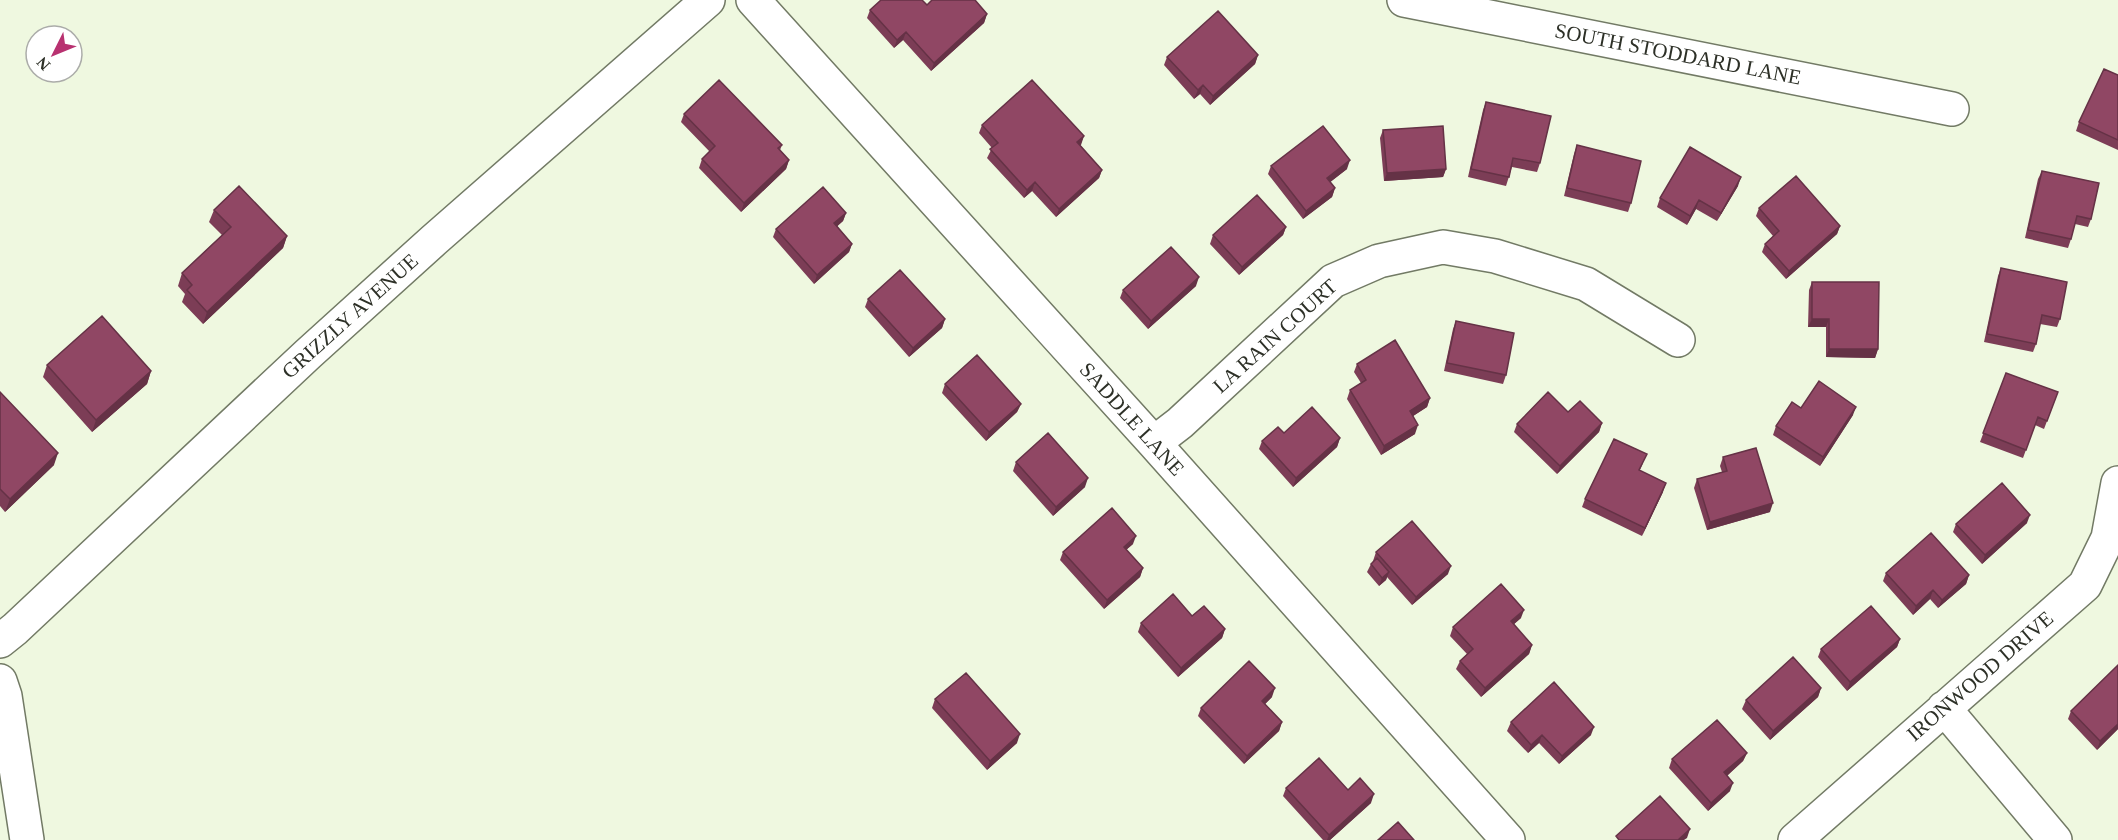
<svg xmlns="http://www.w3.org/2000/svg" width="2118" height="840" font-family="'Times New Roman',serif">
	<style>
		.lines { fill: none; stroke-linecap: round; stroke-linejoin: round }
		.minor-casing { stroke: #727a65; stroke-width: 36 }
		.minor { stroke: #fff; stroke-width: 33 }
		.wall { fill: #7c3d56 }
		.shaded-wall { fill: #653246 }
		.building { fill: #904764; stroke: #653246; stroke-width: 1.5 }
		.labels { text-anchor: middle; stroke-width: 6; stroke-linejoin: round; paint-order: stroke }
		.street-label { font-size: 21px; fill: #2d3027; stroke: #fff }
	</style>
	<rect width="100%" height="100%" fill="#eff8e0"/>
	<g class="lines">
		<defs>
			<path id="minor" d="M753,0L1154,443L1508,840
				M1404,0L1952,109
				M1154,443L1180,423L1333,281L1379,261L1443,247L1495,256L1586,284L1678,340
				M0,641L15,629L308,354L434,240L708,0
				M0,681L5,696L27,840
				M1944,708L2055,840
				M1795,840L2085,585L2108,538L2118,483"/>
		</defs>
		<use href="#minor" class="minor-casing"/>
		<use href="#minor" class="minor"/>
	</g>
	<path class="wall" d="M927,5L987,14L984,23L931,71L903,40L894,48L867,18L870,10Z
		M1258,55L1255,64L1210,105L1200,94L1194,99L1164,65L1167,57Z
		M2118,75V150L2076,131L2079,122Z
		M1486,102L1540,163L1537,172L1512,167L1506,186L1468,177L1483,110Z
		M684,114L782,145L780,150L789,160L786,169L741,212L699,168L702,159L710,152L681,122Z
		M982,125L1084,136L1080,145L1102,170L1099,178L1056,217L1032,191L1024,198L987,158L992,148L979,133Z
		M1383,130L1446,169L1443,177L1384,181L1380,138Z
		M1577,145L1631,203L1628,212L1564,196L1574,154Z
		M1271,166L1347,169L1330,182L1335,188L1332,197L1303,219L1268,174Z
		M2042,171L2091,219L2088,227L2075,224L2071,239L2068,248L2025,238L2038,179Z
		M1738,186L1717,221L1696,209L1687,225L1657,207L1660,198Z
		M1759,208L1840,226L1837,234L1786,279L1762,252L1765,244L1773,236L1756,216Z
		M214,210L287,236L283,248L203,324L182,302L185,294L178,286L182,273L222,235L209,222Z
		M846,213L843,221L837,226L852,244L849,252L814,284L773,237L776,229Z
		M1286,227L1283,235L1239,275L1210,244L1213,235Z
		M2001,268L2060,319L2057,327L2040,324L2036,344L2033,352L1984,342L1998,276Z
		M1812,282L1878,349L1875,358L1826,357V327H1808L1809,290Z
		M1196,286L1148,329L1120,298L1123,290Z
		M868,299L945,319L942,328L909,357L865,307Z
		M1456,321L1506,375L1503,384L1444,371L1453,329Z
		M1357,364L1430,398L1427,407L1413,416L1415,434L1381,455L1347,399L1350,390L1361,383L1354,372Z
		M47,365L151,371L147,384L92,432L43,377Z
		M2006,373L2058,392L2044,429L2035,425L2023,458L1980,442Z
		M945,384L1021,404L1017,412L986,441L942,393Z
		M0,392L54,465L5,512L0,506Z
		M1801,408L1853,415L1820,466L1773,435L1776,426Z
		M1568,412L1602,423L1599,432L1557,474L1514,432L1517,424Z
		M1284,433L1340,438L1337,447L1293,487L1259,449L1262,441Z
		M1723,457L1770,512L1707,530L1694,488L1697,479L1722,472L1720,466Z
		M1016,462L1085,487L1053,516L1013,471Z
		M1643,463L1640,470L1663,492L1642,536L1582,507L1585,499Z
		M2027,523L1982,564L1953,532L1956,524Z
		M1133,544L1126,550L1143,568L1140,577L1104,609L1060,560L1063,552Z
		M1376,552L1448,574L1412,605L1387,577L1386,580L1379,586L1367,572L1371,564L1373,561Z
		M1886,573L1969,575L1966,584L1938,608L1930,599L1913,615L1883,581Z
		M1192,616L1225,629L1222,638L1178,677L1138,632L1141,623Z
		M1521,618L1513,625L1532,645L1529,654L1481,697L1456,669L1460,661L1467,654L1450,636L1453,627Z
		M1900,639L1897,647L1847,691L1818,657L1821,649Z
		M2118,665V729L2097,750L2068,719L2071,711Z
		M1821,688L1818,697L1770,740L1742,709L1746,700Z
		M1272,697L1265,704L1282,722L1279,731L1244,764L1198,716L1201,708Z
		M935,699L1017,743L987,770L932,708Z
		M1511,722L1591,735L1559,764L1539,743L1528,753L1507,731Z
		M1747,753L1743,761L1727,776L1730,791L1708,811L1669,768L1672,759Z
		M1286,788L1348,790L1371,803L1330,840H1323L1283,796Z"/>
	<path class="shaded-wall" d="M987,14L984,23L931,71L934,63Z
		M906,32L903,40L894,48L897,40Z
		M1258,55L1255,64L1210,105L1213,96Z
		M1203,85L1200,94L1194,99L1198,90Z
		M1084,136L1081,145L1074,151L1077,142Z
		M789,160L786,169L741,212L744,203Z
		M1350,160L1347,169L1324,187L1327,178Z
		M1446,169L1443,177L1384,181L1387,173Z
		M1102,170L1099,178L1056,217L1059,209Z
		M1741,177L1738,186L1717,221L1721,213Z
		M1035,182L1032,191L1024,198L1027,190Z
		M1335,188L1332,197L1303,219L1306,211Z
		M1699,200L1696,209L1687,225L1690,216Z
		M846,213L843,221L831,232L834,223Z
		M1840,226L1837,234L1786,279L1789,271Z
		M1286,227L1283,235L1239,275L1242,267Z
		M287,236L283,248L203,324L207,312Z
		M852,244L849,252L814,284L817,275Z
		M1199,277L1196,286L1148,329L1151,321Z
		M945,319L942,328L909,357L913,348Z
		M1812,319H1829L1826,327H1808Z
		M1829,349H1878L1875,358L1826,357Z
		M151,371L147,384L92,432L96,420Z
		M1430,398L1427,407L1407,420L1410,411Z
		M1021,404L1017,412L986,441L989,432Z
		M1856,407L1853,415L1820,466L1823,457Z
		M1602,423L1599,432L1557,474L1560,466Z
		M1418,425L1415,434L1381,455L1384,446Z
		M1340,438L1337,447L1293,487L1296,478Z
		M58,453L54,465L5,512L10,499Z
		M1088,478L1085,487L1053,516L1056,507Z
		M1666,483L1663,492L1642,536L1645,528Z
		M1773,503L1770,512L1707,530L1710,522Z
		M2030,515L2027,523L1982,564L1985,555Z
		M1136,536L1133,544L1120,555L1124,547Z
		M1451,566L1448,574L1412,605L1416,597Z
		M1143,568L1140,577L1104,609L1107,600Z
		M1389,572L1386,580L1379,586L1382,578Z
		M1969,575L1966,584L1938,608L1942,600Z
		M1933,590L1930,599L1913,615L1916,606Z
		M1524,610L1521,618L1507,630L1511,621Z
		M1225,629L1222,638L1178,677L1181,668Z
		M1900,639L1897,647L1847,691L1850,682Z
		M1532,645L1529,654L1481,697L1485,688Z
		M1275,688L1272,697L1259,710L1262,701Z
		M1821,688L1818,697L1770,740L1773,731Z
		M1282,722L1279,731L1244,764L1247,756Z
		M2118,724V729L2097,750L2100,741Z
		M1594,727L1591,735L1559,764L1562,756Z
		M1020,734L1017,743L987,770L990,761Z
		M1542,735L1539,743L1528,753L1531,745Z
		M1747,753L1743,761L1721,781L1724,772Z
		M1733,783L1730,791L1708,811L1711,803Z
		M1374,794L1371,803L1330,840H1327L1329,835Z
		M1690,829L1687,838L1684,840H1678Z"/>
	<path class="building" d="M881,0H922L927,5L932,0H975L987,14L934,63L906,32L897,40L870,10Z
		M1218,11L1258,55L1213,96L1203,85L1198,90L1167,57Z
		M2104,69L2118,75V140L2079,122Z
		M719,80L782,145L778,148L789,160L744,203L702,159L715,146L684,114Z
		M1032,80L1084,136L1077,142L1102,170L1059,209L1035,182L1027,190L990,149L998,143L982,125Z
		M1486,102L1551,116L1540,163L1513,158L1509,177L1471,169Z
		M1323,126L1350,160L1327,178L1335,188L1306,211L1271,166Z
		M1443,126L1446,169L1387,173L1383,130Z
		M1577,145L1641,161L1631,203L1567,188Z
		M1690,147L1741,177L1721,213L1699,200L1690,216L1660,198Z
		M2042,171L2099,183L2091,219L2077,216L2071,239L2028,230Z
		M1796,176L1840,226L1789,271L1765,244L1779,231L1759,208Z
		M239,186L287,236L207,312L187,290L192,285L182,273L231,227L214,210Z
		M823,187L846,213L834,223L852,244L817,275L776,229Z
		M1257,195L1286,227L1242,267L1213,235Z
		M1171,247L1199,277L1151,321L1123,290Z
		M2001,268L2067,282L2060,319L2042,315L2036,344L1987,334Z
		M900,270L945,319L913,348L868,299Z
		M1812,282H1879L1878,349H1829V319H1812Z
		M102,316L151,371L96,420L47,365Z
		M1456,321L1514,333L1506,375L1447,363Z
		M1395,340L1430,398L1410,411L1418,425L1384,446L1350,390L1366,380L1357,364Z
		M977,355L1021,404L989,432L945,384Z
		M2006,373L2058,392L2047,421L2038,417L2026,450L1983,433Z
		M1819,381L1856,407L1823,457L1776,426L1792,402L1801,408Z
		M0,392L58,453L10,499L0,489Z
		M1548,392L1568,412L1580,401L1602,423L1560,466L1517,424Z
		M1312,407L1340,438L1296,478L1262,441L1278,427L1284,433Z
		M1048,433L1088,478L1056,507L1016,462Z
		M1614,439L1647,454L1639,470L1666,483L1645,528L1585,499Z
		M1756,448L1773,503L1710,522L1697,479L1727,471L1723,457Z
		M2002,483L2030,515L1985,555L1956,524Z
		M1112,508L1136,536L1124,547L1143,568L1107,600L1063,552Z
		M1412,521L1451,566L1416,597L1376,552Z
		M1931,533L1969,575L1942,600L1933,590L1916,606L1886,573Z
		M1377,558L1389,572L1382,578L1371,564Z
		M1501,584L1524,610L1511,621L1532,645L1485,688L1460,661L1473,649L1453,627Z
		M1173,594L1192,616L1204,606L1225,629L1181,668L1141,623Z
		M1871,606L1900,639L1850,682L1821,649Z
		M1793,657L1821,688L1773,731L1746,700Z
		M1249,661L1275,688L1262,701L1282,722L1247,756L1201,708Z
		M2118,665V724L2100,741L2071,711Z
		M966,673L1020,734L990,761L935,699Z
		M1554,682L1594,727L1562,756L1542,735L1531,745L1511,722Z
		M1717,720L1747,753L1724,772L1733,783L1711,803L1672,759Z
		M1319,758L1348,790L1360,778L1374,794L1329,835L1286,788Z
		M1660,796L1690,829L1678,840H1619L1616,836Z
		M1398,822L1414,840H1378Z"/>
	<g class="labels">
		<g class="street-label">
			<text transform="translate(1678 54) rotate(11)" y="7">SOUTH STODDARD LANE</text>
			<text transform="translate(350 316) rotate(-42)" y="7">GRIZZLY AVENUE</text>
			<text transform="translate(1275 336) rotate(-42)" y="7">LA RAIN COURT</text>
			<text transform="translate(1132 419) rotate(48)" y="7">SADDLE LANE</text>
			<text transform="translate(1980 676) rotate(-41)" y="7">IRONWOOD DRIVE</text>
		</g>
	</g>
	<g transform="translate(54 54) rotate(227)"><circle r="28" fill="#ffffff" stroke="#abaca9" stroke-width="1.5"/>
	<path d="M0-4.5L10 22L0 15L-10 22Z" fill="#b83170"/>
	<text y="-9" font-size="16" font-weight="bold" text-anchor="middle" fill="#2d3027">N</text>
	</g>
</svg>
